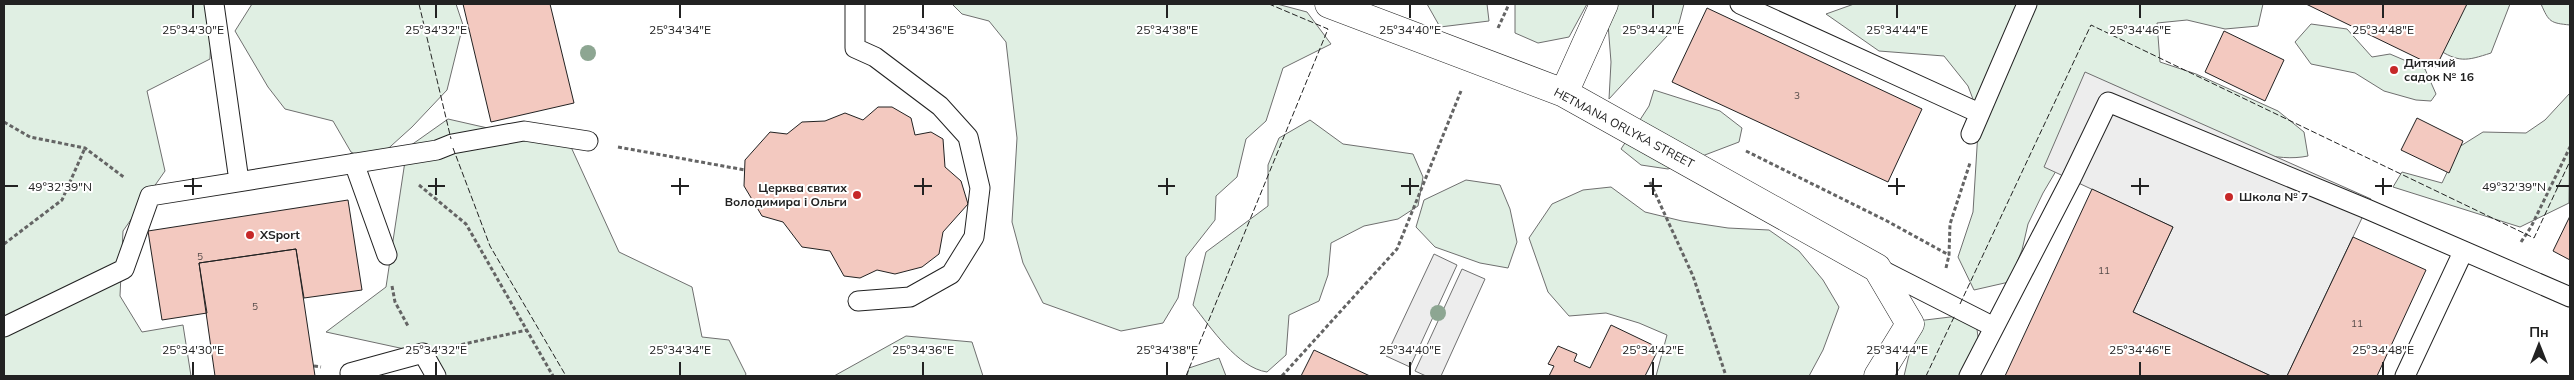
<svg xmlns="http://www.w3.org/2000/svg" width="2574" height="380" font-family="Mulish,sans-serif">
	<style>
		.green { fill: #e0efe3; stroke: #6f6f6f }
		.parking { fill: #ededed; stroke: #6f6f6f }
		.building { fill: #f3c9c0; stroke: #222 }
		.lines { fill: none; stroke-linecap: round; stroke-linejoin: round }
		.service-casing { stroke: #222; stroke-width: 21 }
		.minor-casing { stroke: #222; stroke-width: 29 }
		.path { stroke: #646464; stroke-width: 3; stroke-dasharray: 4 2.5; stroke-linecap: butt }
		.service { stroke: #fff; stroke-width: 19 }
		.minor { stroke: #fff; stroke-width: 28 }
		.fence { stroke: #222; stroke-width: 1; stroke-dasharray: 6 2.5; stroke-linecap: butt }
		.tree { fill: #8da692 }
		.ticks { fill: none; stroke: #222; stroke-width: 2 }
		.poi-dot { fill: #c62828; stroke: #fff; stroke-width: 2 }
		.labels { text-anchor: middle; stroke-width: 4; stroke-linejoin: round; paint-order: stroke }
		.number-label { font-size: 10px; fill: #564c4a }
		.poi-label { font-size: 12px; font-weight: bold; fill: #222; stroke: #fff; text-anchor: start }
		.street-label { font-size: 12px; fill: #222; stroke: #fff }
		.ticks-label { font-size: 12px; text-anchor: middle; fill: #222; stroke: #fff; stroke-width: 4; stroke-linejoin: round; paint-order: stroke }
	</style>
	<rect width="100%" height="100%" fill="#fff"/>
	<path class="green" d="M4,4H212L210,59L147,91L165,171L123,231L120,296L142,332L183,325L191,376H4Z
		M252,4H456L463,25L447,90L412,127L371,164L351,152L333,121L285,109L268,87L235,31Z
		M952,4H1277L1307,12L1331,44L1283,68L1266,121L1246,139L1237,177L1216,196L1215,220L1186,257L1178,298L1163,323L1121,331L1043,303L1023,263L1012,222L1017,138L1006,42L989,21L962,14Z
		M1427,4H1487L1489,21L1440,27Z
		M1515,4H1587L1569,37L1538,43L1515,33Z
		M1597,4H1684L1679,23L1609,99L1611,62L1608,24Z
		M1854,4H2263L2258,26L2225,29L2187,20L2157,23L2160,62L2196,74L2278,111L2304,132L2308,156C2245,169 2165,105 2108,83L2043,193L2028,224L2022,250L2009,282L1974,290L1958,257L1973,212L1979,115L1968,86L1944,56L1879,51L1826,14Z
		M2455,4H2510L2491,53C2466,61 2459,63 2436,48L2452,16Z
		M2541,4H2570V25C2550,23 2549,22 2541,4Z
		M2311,24L2347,29L2372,57L2390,54L2425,69L2436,94L2431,101L2416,100L2384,91L2355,73L2311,64L2295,42Z
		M1654,90L1720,111L1742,128L1739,142L1668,169L1641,165L1621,149L1649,106Z
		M2570,93L2569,203L2520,227L2393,187L2402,172L2442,183L2459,147L2483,132L2526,133L2545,120Z
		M448,119L571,147L619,252L692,287L702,337L729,340L746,374L745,376H446L423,353L326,332L386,287L407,148Z
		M1310,120L1343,144L1413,154L1423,177L1418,206L1398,219L1364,226L1331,243L1328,275L1319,301L1289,315L1286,355L1267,372C1238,368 1211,328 1193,305L1206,252L1268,206V165L1279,138Z
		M1466,180L1500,185L1510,209L1517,242L1508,268L1480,263L1435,247L1416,227L1424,200Z
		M1611,187L1645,212L1682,221L1728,228L1769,230L1799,251L1823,280L1839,307L1823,350L1809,376H1656L1667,335L1639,323L1606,313L1569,316L1548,292L1529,238L1552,204L1583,190Z
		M1975,314L1980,352L1975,376H1904L1917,321Z
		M906,336L972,342L983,376H834Z
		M1219,358L1226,376H1187L1189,368Z"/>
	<path class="parking" d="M2085,72L2371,199L2287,376H2271L2133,312L2173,227L2044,167Z
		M1434,254L1457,265L1410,367L1386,356Z
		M1462,269L1485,279L1441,376H1426L1415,371Z"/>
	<path class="building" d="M463,4H550L574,103L491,122Z
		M2306,4H2467L2436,67Z
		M1707,8L1922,109L1888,182L1672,82Z
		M2224,31L2284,60L2265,101L2205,72Z
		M878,107H892L911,118L915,135L931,132L943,139L945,167L961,181L968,204L943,232L939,254L922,267L895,274L877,270L860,278L844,276L830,251L802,247L783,222L762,216L744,186L745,160L770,132L787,134L802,122L825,121L845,113L863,120Z
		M2417,118L2463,141L2449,173L2401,150Z
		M2092,189L2173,227L2133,312L2271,376H2005Z
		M348,200L362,290L304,298L296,249L199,263L207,313L162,320L148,231Z
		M2570,216V260L2553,251Z
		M2353,237L2426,270L2377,376H2287Z
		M296,249L315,376H215L199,263Z
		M1611,325L1659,348L1645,376H1549L1554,366L1548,364L1558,346L1577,354L1574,361L1590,368Z
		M1314,350L1370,376H1301Z"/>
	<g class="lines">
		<defs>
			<path id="service" d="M214,4L239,181
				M855,4V48L875,57L940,106L968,137L980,188L974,237L951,274L910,297L858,301
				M1740,4L1979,113
				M1971,134L2027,4
				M354,163L387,255
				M1878,268L1994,327
				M4,327L124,269L150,196L437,150L452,144L524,131L588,141
				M350,373L423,353L436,376
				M1969,376L2071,179L2108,102L2367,209L2570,297
				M2405,376L2463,252"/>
			<path id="minor" d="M1329,4L1564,93L1877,268L1910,324L1878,376
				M1564,93L1604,4"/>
		</defs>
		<use href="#service" class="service-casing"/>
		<use href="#minor" class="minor-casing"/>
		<path class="path" d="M1498,28L1509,4
			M4,122L30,137L85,148L125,178
			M618,147L745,170
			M1746,151L1887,221L1949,255
			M1650,182L1693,276L1726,376
			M419,185L466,224L553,376
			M2521,242L2531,227L2570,147
			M4,244L62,200L85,148
			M1946,268L1949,255L1950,224L1970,163
			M392,286L395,302L408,326
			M455,346L527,330
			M314,366L321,367
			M1282,376L1397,249L1461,91"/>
		<use href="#service" class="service"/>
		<use href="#minor" class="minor"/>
		<path class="fence" d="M419,4L451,139
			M453,148L490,246L566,376
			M1960,304L2091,25L2534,238L2570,161
			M1186,376L1328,29L1269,4
			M1926,376L1955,315"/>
	</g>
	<g class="tree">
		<circle cx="588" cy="53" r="8"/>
		<circle cx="1438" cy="313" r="8"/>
	</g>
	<path class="ticks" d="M193,5V18M436,5V18M680,5V18M923,5V18M1167,5V18M1410,5V18M1653,5V18M1897,5V18M2140,5V18M2383,5V18M193,178V195M436,178V195M680,178V195M923,178V195M1167,178V195M1410,178V195M1653,178V195M1897,178V195M2140,178V195M2383,178V195M5,186H18M184,186H202M428,186H445M671,186H689M914,186H932M1158,186H1175M1401,186H1419M1644,186H1662M1888,186H1905M2131,186H2149M2375,186H2392M2556,186H2569M193,362V375M436,362V375M680,362V375M923,362V375M1167,362V375M1410,362V375M1653,362V375M1897,362V375M2140,362V375M2383,362V375"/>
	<g class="poi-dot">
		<circle cx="2394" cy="70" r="5"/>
		<circle cx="857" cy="195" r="5"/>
		<circle cx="2229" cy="197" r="5"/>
		<circle cx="250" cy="235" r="5"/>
	</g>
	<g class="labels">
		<g class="number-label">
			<text x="1797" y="99">3</text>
			<text x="200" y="260">5</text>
			<text x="2104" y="274">11</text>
			<text x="255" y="310">5</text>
			<text x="2357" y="327">11</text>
		</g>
		<g class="poi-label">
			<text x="2404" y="67">Дитячий<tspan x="2404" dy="14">садок № 16</tspan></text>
			<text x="847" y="192" text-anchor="end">Церква святих<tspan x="847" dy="14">Володимира і Ольги</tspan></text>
			<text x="2239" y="201">Школа № 7</text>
			<text x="260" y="239">XSport</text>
		</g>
		<g class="street-label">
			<text transform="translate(1624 128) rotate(28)" y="4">HETMANA ORLYKA STREET</text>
		</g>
	</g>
	<g class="ticks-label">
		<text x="193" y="34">25°34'30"E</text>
		<text x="436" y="34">25°34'32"E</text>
		<text x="680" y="34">25°34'34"E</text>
		<text x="923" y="34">25°34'36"E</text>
		<text x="1167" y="34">25°34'38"E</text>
		<text x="1410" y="34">25°34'40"E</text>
		<text x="1653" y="34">25°34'42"E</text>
		<text x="1897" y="34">25°34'44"E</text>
		<text x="2140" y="34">25°34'46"E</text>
		<text x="2383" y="34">25°34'48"E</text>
		<text x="60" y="191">49°32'39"N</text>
		<text x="2514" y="191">49°32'39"N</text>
		<text x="193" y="354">25°34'30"E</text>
		<text x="436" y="354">25°34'32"E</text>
		<text x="680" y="354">25°34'34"E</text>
		<text x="923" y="354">25°34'36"E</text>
		<text x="1167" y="354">25°34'38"E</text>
		<text x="1410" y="354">25°34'40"E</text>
		<text x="1653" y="354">25°34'42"E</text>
		<text x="1897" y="354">25°34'44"E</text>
		<text x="2140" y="354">25°34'46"E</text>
		<text x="2383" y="354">25°34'48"E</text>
	</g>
	<rect width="2574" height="380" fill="none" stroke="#222222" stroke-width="10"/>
	<g transform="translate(2539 345)" stroke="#ffffff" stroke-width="4" paint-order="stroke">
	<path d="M0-4L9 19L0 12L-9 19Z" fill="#222222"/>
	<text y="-8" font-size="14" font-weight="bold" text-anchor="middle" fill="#222222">Пн</text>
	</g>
</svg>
